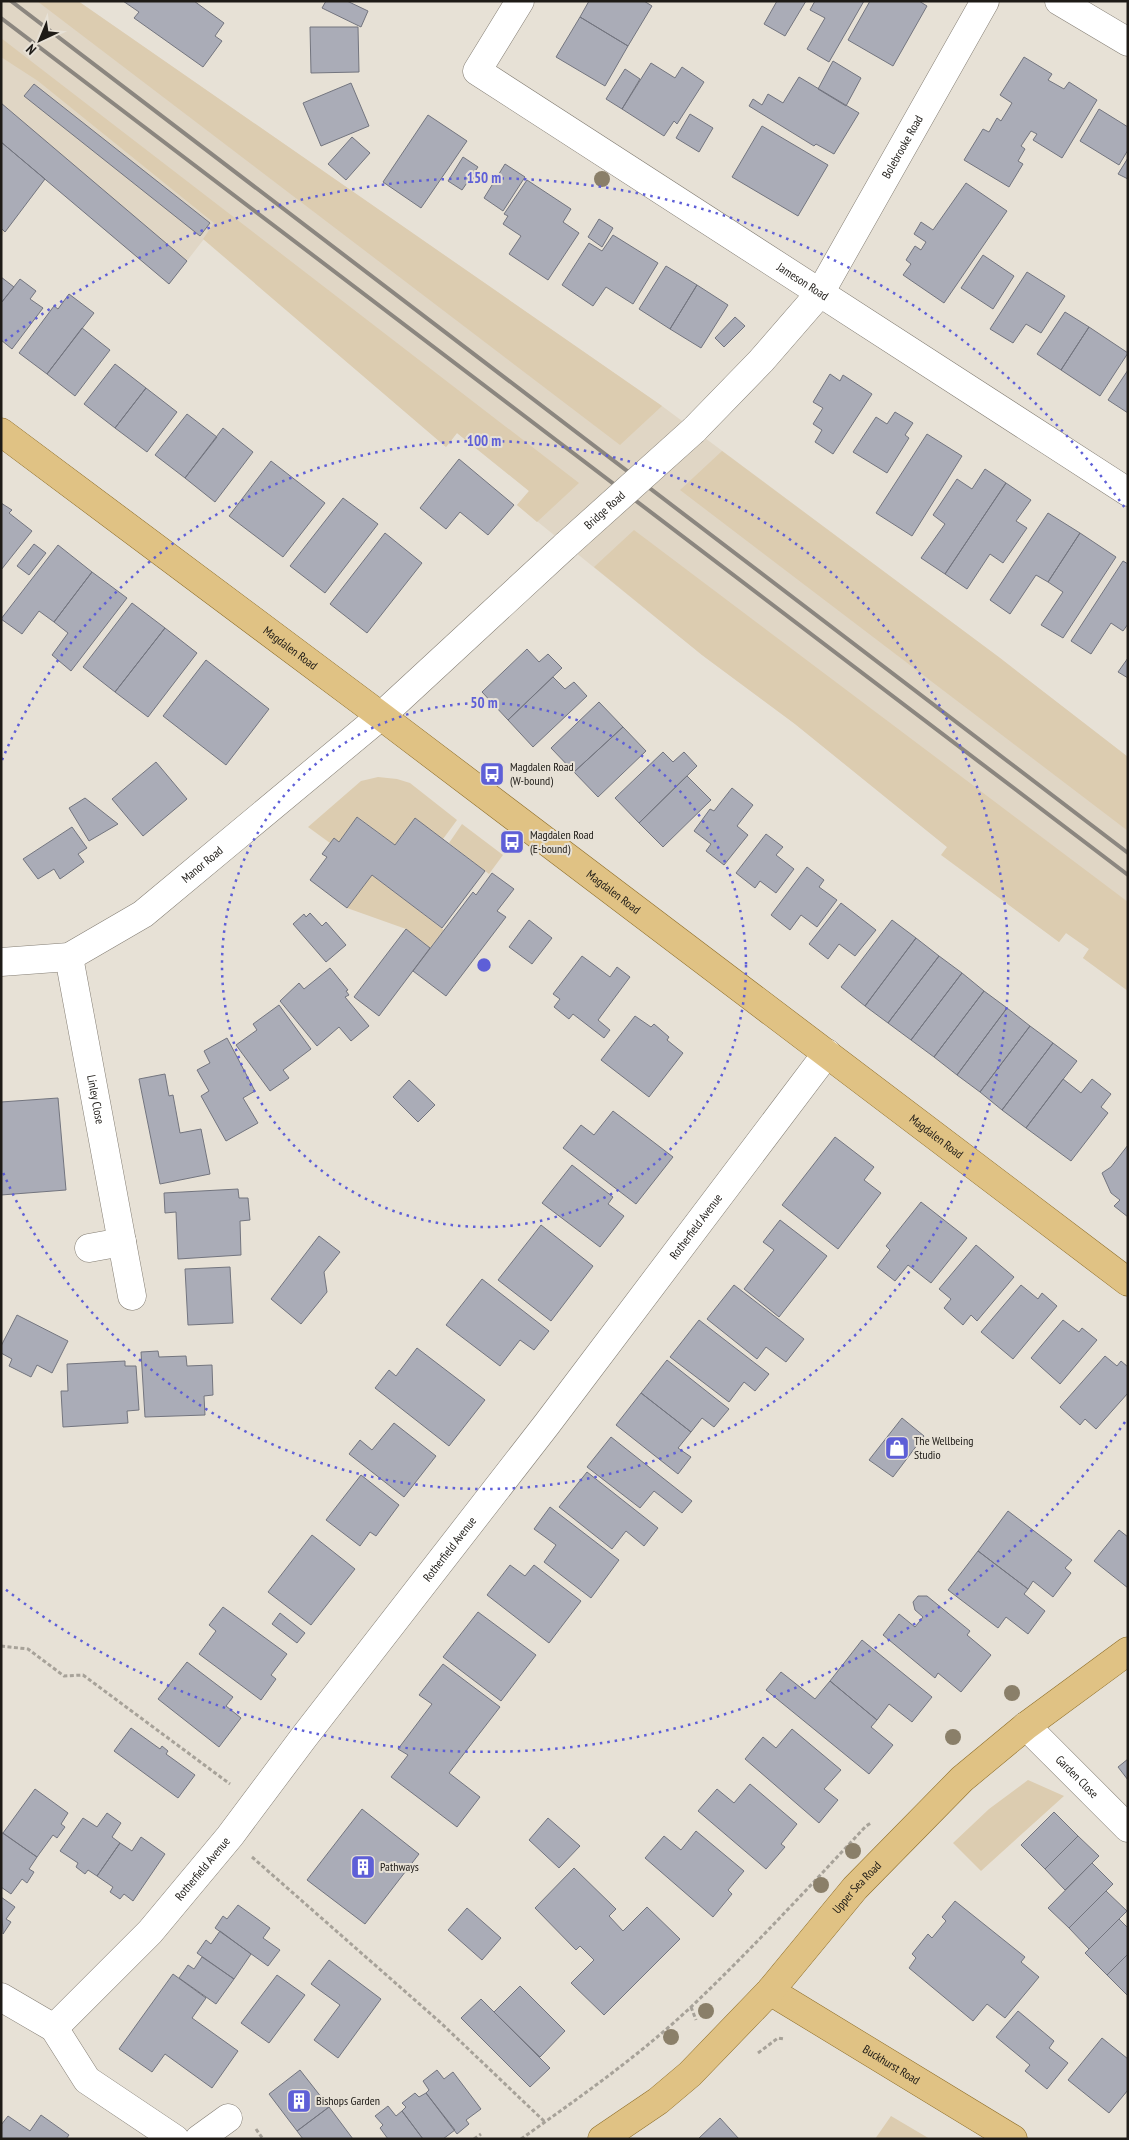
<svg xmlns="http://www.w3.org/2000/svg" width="1129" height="2140" font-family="'PT Sans Narrow',sans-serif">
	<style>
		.built { fill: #e0d6c5 }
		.green { fill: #dcccb0 }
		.building { fill: #aaacb7; stroke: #73757f }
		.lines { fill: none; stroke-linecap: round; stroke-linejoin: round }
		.minor-casing { stroke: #847e74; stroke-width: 29 }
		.major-casing { stroke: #8e6e29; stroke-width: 29 }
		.path { stroke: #a7a299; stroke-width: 3; stroke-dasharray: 4 2.5; stroke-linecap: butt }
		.minor { stroke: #fff; stroke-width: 28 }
		.major { stroke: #e0c284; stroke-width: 28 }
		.rail { stroke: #8b867f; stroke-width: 4 }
		.minor-bridge-casing { stroke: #847e74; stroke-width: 29; stroke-linecap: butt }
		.minor-bridge { stroke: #fff; stroke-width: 28 }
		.tree { fill: #8a7f69 }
		.ring { fill: none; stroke: #5e5fd7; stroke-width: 2.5; stroke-dasharray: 2.5 5 }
		.labels { text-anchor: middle; stroke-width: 4; stroke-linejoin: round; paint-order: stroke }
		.street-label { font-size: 12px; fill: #1e1b17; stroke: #e7e1d6 }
		.poi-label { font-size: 12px; fill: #1e1b17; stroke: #e7e1d6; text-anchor: start }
		.centre { fill: #5e5fd7; stroke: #e7e1d6; stroke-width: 2.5 }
		.ring-label { font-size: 15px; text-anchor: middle; font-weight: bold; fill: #5e5fd7; stroke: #e7e1d6; stroke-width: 4; stroke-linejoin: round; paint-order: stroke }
	</style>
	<rect width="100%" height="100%" fill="#e7e1d6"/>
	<path class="built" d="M1,1H78L662,406L1000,658L1128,757V991L1083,958L1089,949L1066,933L1059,942L965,872L947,847L795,724L702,655L517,505L529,491L457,433L446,447L204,239L169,284L45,179L1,237Z"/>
	<path class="green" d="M37,1H78L662,406L620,445Z
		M1,38L579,483L537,522L517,505L529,491L457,433L446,447L203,239L214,223L38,81L1,57Z
		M722,451L1000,658L1128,757V831L680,490Z
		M634,530L1128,902V991L1083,958L1089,949L1066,933L1059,942L941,855L947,847L795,724L702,655L594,567Z
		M378,777L397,779L410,783L457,820L443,839L415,818L395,845L358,817L339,842L330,843L308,827L361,781Z
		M462,824L503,855L489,874L449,843Z
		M372,875L444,930L430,948L406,929L347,908Z
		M1028,1780L1064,1796L981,1871L953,1843L989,1809Z
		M891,2116L930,2139H875Z"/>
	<path class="building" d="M123,1H194L224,23L215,36L222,41L203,67L134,18L139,12Z
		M326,1H347L368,11L361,27L322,8Z
		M589,1H644L652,6L628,46L580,17Z
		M777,1H806L785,36L764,24Z
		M815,1H864L829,62L807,49L825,18L810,10Z
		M870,1H919L927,6L893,66L848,40Z
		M580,17L628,46L605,86L556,57Z
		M310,27H358L359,72L311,73Z
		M1024,57L1052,74L1048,80L1064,89L1069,82L1097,100L1062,158L1033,140L1037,134L1031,131L1021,146L1025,149L1018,161L1023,164L1009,187L964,160L983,129L989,132L997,118L1001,121L1012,103L1000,95Z
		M833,61L861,78L846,106L818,89Z
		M651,63L675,78L682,67L704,82L677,124L674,121L664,136L622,109Z
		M625,69L640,79L622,109L606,99Z
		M799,77L859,113L834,154L816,144L814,146L749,106L753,99L762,105L768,94L783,103Z
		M351,83L369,126L321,146L303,103Z
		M34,84L210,223L200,236L24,96Z
		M1,103L187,261L169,284L1,142Z
		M1099,109L1128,127V150L1119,165L1080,141Z
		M690,114L713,128L699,152L676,138Z
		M428,115L467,141L421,208L383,182Z
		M762,126L828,165L798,216L732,177Z
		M352,137L370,153L346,180L328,164Z
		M1,142L45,179L5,232L1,228Z
		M463,157L478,167L462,190L448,181Z
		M1128,158V179L1118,174Z
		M505,164L525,177L503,211L484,198Z
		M527,180L571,209L563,222L579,233L548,280L509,254L521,236L503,224L508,216L504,214Z
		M966,183L1007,211L944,303L903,275L911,264L906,260L915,246L921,250L926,242L914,234L921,222L933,230Z
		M599,219L613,228L602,247L588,237Z
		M613,235L658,263L633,304L606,287L593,306L562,285L589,243L602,251Z
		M983,255L1014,276L993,309L961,288Z
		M666,266L697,285L670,329L639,309Z
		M1027,272L1065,296L1041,333L1026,324L1013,343L990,329Z
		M1,277L14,287L1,303Z
		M20,279L36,291L30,299L43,308L12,349L1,340V303Z
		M697,285L728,305L701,348L670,329Z
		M69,294L94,313L47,374L19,353L54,306L58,309Z
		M1065,312L1089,327L1061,370L1037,354Z
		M735,317L745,326L724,347L715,338Z
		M1089,327L1128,353L1100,396L1061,370Z
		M82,328L110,350L75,396L47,374Z
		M115,364L146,388L115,428L84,404Z
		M1128,370V413L1108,400Z
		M830,374L840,381L843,375L872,394L833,454L815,442L822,430L813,424L823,408L813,402Z
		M146,388L177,412L147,452L115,428Z
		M895,412L913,423L905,435L909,438L887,473L853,452L876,417L887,424Z
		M187,414L217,437L185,478L155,455Z
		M223,428L253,452L215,502L185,478Z
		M927,434L962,456L912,536L876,513Z
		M459,459L514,505L488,535L460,512L446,529L420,508Z
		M271,461L325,503L283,557L229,516Z
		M985,469L1006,483L945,574L921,558L945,524L933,515L957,479L972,489Z
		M1006,483L1031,500L1016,521L1027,528L1003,563L990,554L967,589L945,574Z
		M343,498L378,524L325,593L290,566Z
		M1,503L12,510L9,513L32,531L1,570Z
		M1048,513L1080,533L1048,582L1036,575L1010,614L990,600Z
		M385,533L422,563L367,633L330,604Z
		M1080,533L1116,557L1063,638L1041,625L1063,592L1048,582Z
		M34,544L46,553L29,575L17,566Z
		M58,545L92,572L54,622L39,611L22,634L1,619Z
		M1123,561L1128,564V624L1123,631L1111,623L1091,654L1071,641Z
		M92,572L127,598L71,671L52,655L68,633L54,622Z
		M132,603L165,628L115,692L83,667Z
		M165,628L197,653L148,717L115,692Z
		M527,649L539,662L548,654L562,668L508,720L482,692Z
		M1128,658V678L1118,672Z
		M206,660L269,709L226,765L163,716Z
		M553,677L565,689L574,682L587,696L533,747L508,720Z
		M599,702L623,727L574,772L551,748Z
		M623,727L646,751L598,797L574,772Z
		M663,752L673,762L684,752L697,766L639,823L615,798Z
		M156,762L187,799L143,836L112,799Z
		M687,776L711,800L663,847L639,823Z
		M732,788L753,805L737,826L748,835L724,865L706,851L711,844L694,831L710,809L714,811Z
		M85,798L118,824L89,841L69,808Z
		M357,817L395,845L415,818L485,871L442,928L372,875L347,908L310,880L327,857L322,854L334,838L339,842Z
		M72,827L87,848L78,854L84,862L60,879L54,869L38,879L23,859Z
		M766,834L783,847L776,855L794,869L776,893L760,881L755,888L736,873Z
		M807,867L824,880L819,887L837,900L817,927L801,915L790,930L771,915Z
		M492,873L514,889L497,911L506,917L446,996L413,971L473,892L476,895Z
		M841,903L876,930L855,956L839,944L828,959L809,944Z
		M310,913L322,926L326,922L346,945L326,962L293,924L304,914L306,917Z
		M529,920L552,938L532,964L509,947Z
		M892,920L916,938L865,1006L841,987Z
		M406,929L430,948L379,1016L354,997Z
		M916,938L939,956L888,1023L865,1006Z
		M582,956L610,977L617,967L630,977L598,1020L610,1030L604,1038L573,1014L569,1019L554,1007L560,999L553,994Z
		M939,956L962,973L911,1040L888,1023Z
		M330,968L348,990L346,991L349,995L345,997L369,1026L351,1041L339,1027L317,1046L280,1001L299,983L304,989Z
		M962,973L984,991L934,1057L911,1040Z
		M984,991L1007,1008L957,1075L934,1057Z
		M279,1005L311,1049L283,1070L289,1078L270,1091L236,1045L257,1030L253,1024Z
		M1007,1008L1030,1026L980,1092L957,1075Z
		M635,1016L651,1027L654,1024L669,1037L667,1040L683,1053L649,1097L601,1060Z
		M1030,1026L1053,1043L1002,1110L980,1092Z
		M227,1038L255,1091L243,1098L258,1123L226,1141L201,1096L209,1091L197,1070L210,1063L204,1051Z
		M1053,1043L1077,1061L1026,1128L1002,1110Z
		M165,1074L169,1096L173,1095L180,1133L201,1129L210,1174L160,1184L139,1079Z
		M1063,1079L1081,1093L1092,1079L1111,1094L1101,1107L1108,1113L1071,1161L1026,1128Z
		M409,1080L435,1105L418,1122L393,1097Z
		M58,1098L66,1190L1,1195V1102Z
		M613,1111L673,1157L636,1204L563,1148L581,1125L594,1135Z
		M835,1137L874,1167L864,1180L881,1193L838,1249L782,1205Z
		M1128,1145V1217L1114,1206L1120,1200L1111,1193L1102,1173L1111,1167Z
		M572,1165L613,1197L608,1204L624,1216L600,1247L542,1203Z
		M238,1189L239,1198H248L250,1220L240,1221L241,1255L178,1259L176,1212L165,1213L164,1193Z
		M921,1202L967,1238L931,1283L908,1265L895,1281L877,1267L890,1250L886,1246Z
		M780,1220L827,1256L779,1317L744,1289L774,1250L763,1242Z
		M541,1225L593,1266L551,1321L498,1280Z
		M319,1236L340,1252L324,1272L327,1292L301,1324L271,1299Z
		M976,1245L1014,1277L977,1321L971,1315L963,1325L944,1308L951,1299L939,1289Z
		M230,1267L233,1323L188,1325L185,1269Z
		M482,1279L549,1331L534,1350L520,1340L500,1366L446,1325Z
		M734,1285L804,1339L786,1362L766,1347L757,1359L707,1319Z
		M1021,1285L1038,1299L1042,1293L1057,1306L1013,1359L981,1332Z
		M17,1315L68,1341L52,1373L37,1365L31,1377L9,1366L12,1359L1,1353V1346Z
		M699,1320L769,1374L755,1391L744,1382L729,1402L670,1357Z
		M1063,1320L1079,1332L1082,1328L1097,1340L1060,1384L1031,1358Z
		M417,1348L485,1400L449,1446L375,1388L389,1370L396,1376Z
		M158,1351L159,1357L186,1356L187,1366L212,1365L213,1395L204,1396L205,1415L145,1417L141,1352Z
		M1105,1356L1117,1366L1121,1361L1128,1367V1393L1096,1429L1085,1419L1080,1425L1060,1407Z
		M667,1360L729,1409L714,1427L702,1418L691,1432L641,1393Z
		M125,1361V1366H136L139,1410L127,1411L128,1423L63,1427L61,1391H68L67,1364Z
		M641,1393L691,1432L678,1448L691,1457L678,1474L616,1425Z
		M902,1418L924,1436L893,1477L869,1460Z
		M394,1423L436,1456L404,1497L349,1454L360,1440L372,1450Z
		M611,1437L692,1501L682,1513L654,1491L640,1508L587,1467Z
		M587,1472L658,1528L644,1546L626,1531L612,1549L559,1507Z
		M361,1475L399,1505L376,1536L370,1532L360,1546L326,1520Z
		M550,1507L619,1560L591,1598L544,1562L556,1545L534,1529Z
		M1008,1511L1072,1560L1065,1568L1071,1573L1053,1597L1033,1581L1028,1589L978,1551Z
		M1119,1530L1128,1537V1588L1094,1561Z
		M312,1535L355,1569L311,1625L268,1592Z
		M978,1551L1028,1589L1024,1594L1045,1611L1028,1634L1006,1617L998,1628L948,1590Z
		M510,1565L525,1576L534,1565L581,1601L549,1643L487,1595Z
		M918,1596H927L970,1631L967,1635L991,1655L961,1692L938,1673L935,1678L883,1635L899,1614L915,1627L923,1617L915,1610L913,1602Z
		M223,1607L287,1654L271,1675L276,1679L261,1700L199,1654L216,1631L209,1625Z
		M478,1612L536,1655L501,1701L443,1657Z
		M280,1613L305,1633L297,1643L272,1624Z
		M862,1640L932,1697L912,1722L889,1704L877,1720L830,1681Z
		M187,1662L233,1697L226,1706L241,1718L219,1747L158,1699Z
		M443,1664L500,1707L449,1773L480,1797L457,1827L391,1777L408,1755L398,1749L432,1704L419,1695Z
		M781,1672L815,1699L830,1681L877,1720L871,1727L893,1745L869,1774L766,1690Z
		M131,1728L160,1749L162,1746L168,1751L166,1754L195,1775L178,1798L114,1751Z
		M792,1729L841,1770L824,1789L838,1800L819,1823L745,1759L763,1737L776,1748Z
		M1128,1759V1780L1118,1767Z
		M750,1784L797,1824L781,1844L785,1847L766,1869L698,1811L717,1789L734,1803Z
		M35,1789L68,1813L61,1824L65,1827L57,1838L53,1835L37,1857L3,1833Z
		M362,1809L419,1854L365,1924L307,1880Z
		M1054,1812L1078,1836L1045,1869L1021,1845Z
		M107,1813L121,1823L112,1837L120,1843L97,1876L88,1870L85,1874L76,1867L78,1863L60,1851L83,1818L97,1827Z
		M548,1818L580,1846L559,1868L529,1840Z
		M696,1831L744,1871L728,1890L732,1894L713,1917L645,1858L664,1836L681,1850Z
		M1,1832L37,1857L29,1869L34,1872L27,1883L22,1879L11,1894L1,1887Z
		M1078,1836L1099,1856L1065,1890L1045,1869Z
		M141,1837L165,1854L133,1901L124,1894L120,1899L110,1892L113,1887L97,1876L120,1843L132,1851Z
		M1092,1863L1113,1884L1069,1928L1048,1908Z
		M574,1868L616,1909L609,1916L623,1931L647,1907L680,1939L604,2015L571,1983L594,1960L580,1946L576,1950L535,1908Z
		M1106,1891L1127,1911L1089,1949L1069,1928Z
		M1,1897L15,1907L6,1919L11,1922L3,1934Z
		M955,1901L1025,1957L1021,1962L1039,1977L1005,2018L987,2004L973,2021L909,1968L916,1958L912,1954L928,1934L932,1938L946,1921L942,1917Z
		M238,1905L270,1928L263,1938L280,1950L268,1966L215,1928L223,1916L227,1919Z
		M467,1908L501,1938L482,1960L448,1930Z
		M1119,1919L1128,1928V1954L1107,1975L1085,1953Z
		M220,1931L251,1954L234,1979L197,1953L206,1940L211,1944Z
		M1128,1954V1996L1107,1975Z
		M202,1957L234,1979L216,2004L179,1978L188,1965L194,1969Z
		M329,1960L381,1999L338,2058L314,2040L340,2005L311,1984Z
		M173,1974L206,1998L192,2018L238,2051L212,2088L165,2054L152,2072L119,2049Z
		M277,1975L305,1995L269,2043L241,2023Z
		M520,1986L565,2031L540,2057L494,2012Z
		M481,1999L550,2068L530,2087L461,2018Z
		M1018,2011L1054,2041L1049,2048L1068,2063L1047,2089L1025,2071L1030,2065L996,2037Z
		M1102,2038L1128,2059V2090L1109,2113L1068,2080Z
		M300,2070L329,2107L297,2131L269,2094Z
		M437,2070L444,2079L453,2072L481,2109L466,2120L469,2124L457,2134L426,2093L429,2090L423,2081Z
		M415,2093L419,2097L426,2093L455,2130L443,2139H423L402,2111L406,2107L402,2103Z
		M388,2106L396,2116L402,2111L423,2139H388L380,2128L383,2125L375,2116Z
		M329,2107L353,2139H303L297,2131Z
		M41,2115L69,2135L66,2139H1V2125L8,2116L30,2131Z
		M720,2118L739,2139H698Z"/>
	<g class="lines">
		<defs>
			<g id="minor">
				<path id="s1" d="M520,1L477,71L1128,492"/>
				<path d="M1059,1L1128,42"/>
				<path id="s2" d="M694,430L761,361L820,293L985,1"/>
				<path id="s3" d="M69,957L132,1296"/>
				<path id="s4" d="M1,962L69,957L143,914L381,716L566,545"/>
				<path d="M89,1248L122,1242"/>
				<path id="s5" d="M1026,1726L1128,1828"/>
				<path d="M1,1997L54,2028L87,2080L175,2139"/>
				<path id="s6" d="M54,2028L150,1932L230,1836L304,1737L547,1424L827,1053"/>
				<path d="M199,2139L228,2118"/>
			</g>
			<g id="major">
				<path id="s7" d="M1,432L381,716L1128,1282"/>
				<path id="s8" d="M770,1991L1013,2139"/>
				<path id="s9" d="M602,2139L658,2101L690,2074L770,1991L855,1888L962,1779L1026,1726L1128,1651"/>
			</g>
		</defs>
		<use href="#minor" class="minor-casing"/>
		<use href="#major" class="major-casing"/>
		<path class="path" d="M1,1646L28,1649L64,1676L83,1675L230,1784
			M252,1857L441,2023L545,2122
			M691,2007L696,2020
			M758,2053L778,2038L784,2039
			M256,2129L263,2139
			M474,2139L481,2134
			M521,2139C580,2097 639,2056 692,2006C752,1949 809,1887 866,1826L871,1823"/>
		<use href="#minor" class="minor"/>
		<use href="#major" class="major"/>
		<path class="rail" d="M11,1L1128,853
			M1,18L1128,875"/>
		<defs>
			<g id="minor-bridge">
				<path id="s10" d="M566,545L694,430"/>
			</g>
		</defs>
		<use href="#minor-bridge" class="minor-bridge-casing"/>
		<use href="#minor-bridge" class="minor-bridge"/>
	</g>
	<g class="tree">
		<circle cx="602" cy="179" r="8"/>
		<circle cx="1012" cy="1693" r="8"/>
		<circle cx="953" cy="1737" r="8"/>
		<circle cx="853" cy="1851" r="8"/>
		<circle cx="821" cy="1885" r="8"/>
		<circle cx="706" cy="2011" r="8"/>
		<circle cx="671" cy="2037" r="8"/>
	</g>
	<g class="ring">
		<circle cx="484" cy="965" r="262"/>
		<path d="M2 760A524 524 0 1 1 2 1170"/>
		<path d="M1125 1422A787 787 0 0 1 5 1589M5 341A787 787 0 0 1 1125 508"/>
	</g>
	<defs>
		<symbol id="bus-square" viewBox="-11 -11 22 22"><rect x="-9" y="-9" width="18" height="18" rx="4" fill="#5e5fd7" stroke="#e7e1d6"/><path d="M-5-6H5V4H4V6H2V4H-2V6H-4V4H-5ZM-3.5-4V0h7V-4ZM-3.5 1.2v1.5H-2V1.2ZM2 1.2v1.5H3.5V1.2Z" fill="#fff"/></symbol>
		<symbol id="shop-square" viewBox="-11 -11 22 22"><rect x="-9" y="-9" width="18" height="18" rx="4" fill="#5e5fd7" stroke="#e7e1d6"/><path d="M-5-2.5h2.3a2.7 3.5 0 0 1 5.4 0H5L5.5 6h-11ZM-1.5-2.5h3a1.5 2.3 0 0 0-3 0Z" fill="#fff"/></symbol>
		<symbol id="building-square" viewBox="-11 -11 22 22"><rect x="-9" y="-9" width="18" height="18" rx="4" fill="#5e5fd7" stroke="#e7e1d6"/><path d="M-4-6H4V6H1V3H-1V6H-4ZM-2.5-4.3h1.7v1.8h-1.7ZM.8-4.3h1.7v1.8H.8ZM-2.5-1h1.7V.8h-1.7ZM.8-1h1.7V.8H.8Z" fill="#fff"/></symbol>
	</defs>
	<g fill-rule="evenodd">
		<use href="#bus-square" x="478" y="760" width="28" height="28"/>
		<use href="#bus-square" x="498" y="828" width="28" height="28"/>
		<use href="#shop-square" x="883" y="1434" width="28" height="28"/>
		<use href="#building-square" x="349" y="1853" width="28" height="28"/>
		<use href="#building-square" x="285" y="2087" width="28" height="28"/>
	</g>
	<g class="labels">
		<g class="street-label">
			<text dy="4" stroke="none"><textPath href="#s2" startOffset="354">Bolebrooke Road</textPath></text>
			<text dy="4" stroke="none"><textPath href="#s1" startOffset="470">Jameson Road</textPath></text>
			<text dy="4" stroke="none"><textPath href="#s10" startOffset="52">Bridge Road</textPath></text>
			<text dy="4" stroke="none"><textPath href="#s7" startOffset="361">Magdalen Road</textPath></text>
			<text dy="4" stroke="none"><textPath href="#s4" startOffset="231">Manor Road</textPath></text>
			<text dy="4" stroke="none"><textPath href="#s7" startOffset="766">Magdalen Road</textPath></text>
			<text dy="4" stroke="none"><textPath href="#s3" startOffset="145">Linley Close</textPath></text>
			<text dy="4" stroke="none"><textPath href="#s7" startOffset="1171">Magdalen Road</textPath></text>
			<text dy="4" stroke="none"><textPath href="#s6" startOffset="1028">Rotherfield Avenue</textPath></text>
			<text dy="4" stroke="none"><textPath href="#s6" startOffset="622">Rotherfield Avenue</textPath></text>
			<text dy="4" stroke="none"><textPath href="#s5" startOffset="72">Garden Close</textPath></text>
			<text dy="4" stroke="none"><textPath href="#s6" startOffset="218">Rotherfield Avenue</textPath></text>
			<text dy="4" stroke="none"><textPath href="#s9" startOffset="360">Upper Sea Road</textPath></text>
			<text dy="4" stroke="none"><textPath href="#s8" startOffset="142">Buckhurst Road</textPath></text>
		</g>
		<g class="poi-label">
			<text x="510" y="771">Magdalen Road<tspan x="510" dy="14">(W-bound)</tspan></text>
			<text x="530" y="839">Magdalen Road<tspan x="530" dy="14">(E-bound)</tspan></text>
			<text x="914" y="1445">The Wellbeing<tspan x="914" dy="14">Studio</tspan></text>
			<text x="380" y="1871">Pathways</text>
			<text x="316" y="2105">Bishops Garden</text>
		</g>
	</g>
	<circle cx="484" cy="965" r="8" class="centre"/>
	<g class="ring-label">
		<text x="484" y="183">150 m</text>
		<text x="484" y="446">100 m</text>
		<text x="484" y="708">50 m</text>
	</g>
	<rect width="1129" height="2140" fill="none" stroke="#1e1b17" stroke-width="5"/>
	<g transform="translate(40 40) rotate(224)" stroke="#e7e1d6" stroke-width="4" paint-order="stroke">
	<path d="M0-4L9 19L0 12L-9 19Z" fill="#1e1b17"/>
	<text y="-8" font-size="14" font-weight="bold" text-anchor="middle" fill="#1e1b17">N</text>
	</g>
</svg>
